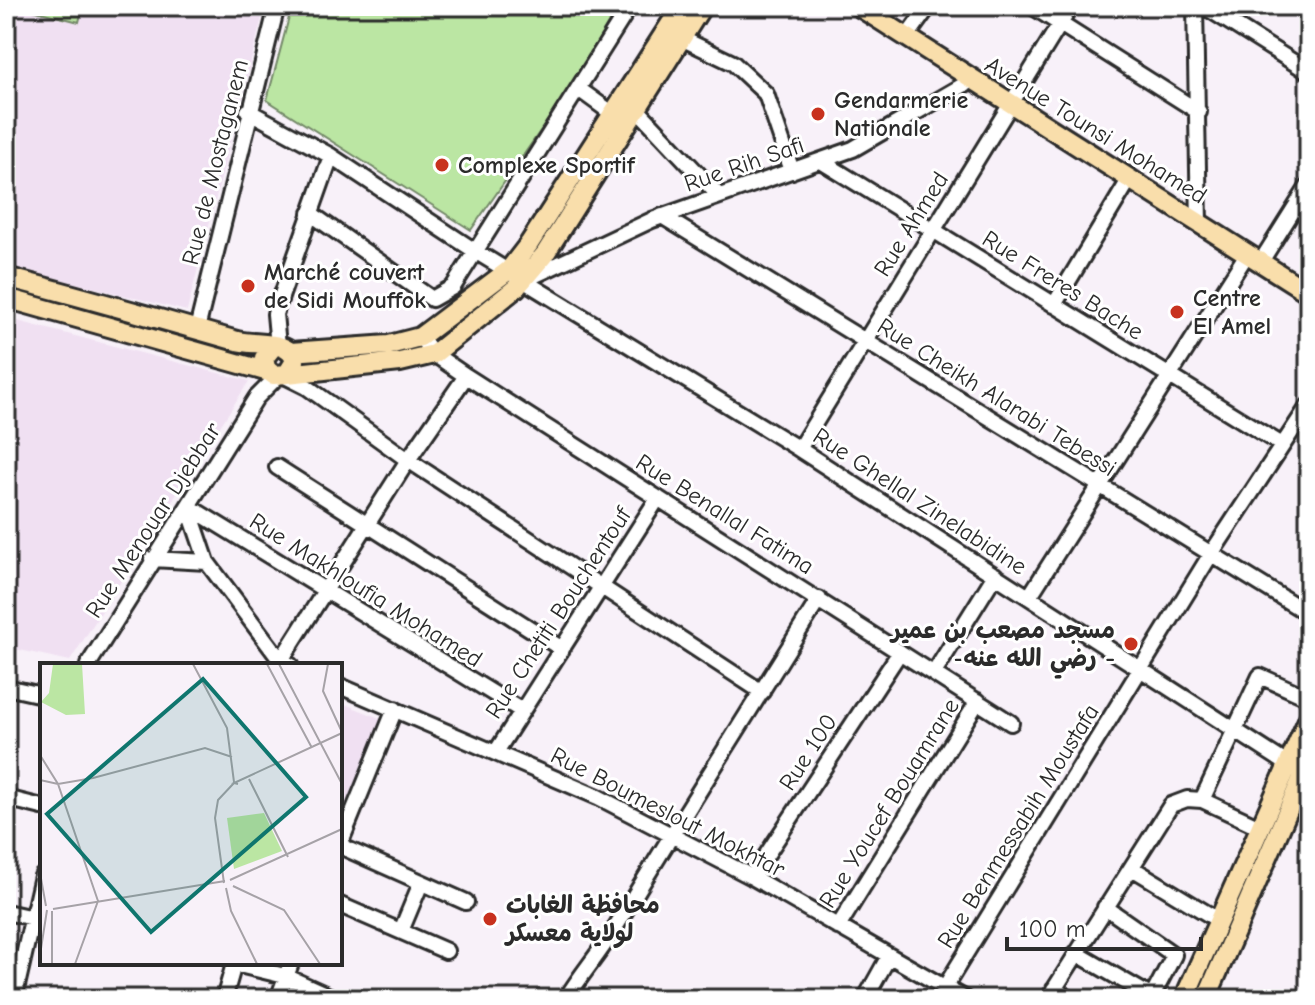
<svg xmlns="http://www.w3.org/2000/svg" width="1315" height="1005" font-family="'Comic Neue','Playpen Sans Arabic',sans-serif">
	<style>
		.built { fill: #f0e0f2 }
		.pitch { fill: #bbe6a3; stroke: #738867; stroke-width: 2 }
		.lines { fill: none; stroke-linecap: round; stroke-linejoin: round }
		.minor-casing { stroke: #2b2b2b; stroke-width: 20 }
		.major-casing { stroke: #2b2b2b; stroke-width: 24 }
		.minor { stroke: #fff; stroke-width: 14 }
		.major { stroke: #f9deab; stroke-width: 18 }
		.poi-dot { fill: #c8321e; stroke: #fff; stroke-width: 3 }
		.labels { text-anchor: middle; stroke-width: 6; stroke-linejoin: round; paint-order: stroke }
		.poi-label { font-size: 24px; font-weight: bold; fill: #2b2b2b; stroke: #fff; text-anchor: start }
		.street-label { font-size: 24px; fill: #2b2b2b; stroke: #fff }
		.inset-road { fill: none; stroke: #a6a2a7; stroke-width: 2 }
		.view { fill: #0f766e; fill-opacity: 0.15; stroke: #0f766e; stroke-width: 4 }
		.inset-edge { fill: none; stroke: #2b2b2b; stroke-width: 4 }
	</style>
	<rect width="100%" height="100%" fill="#f8f1f9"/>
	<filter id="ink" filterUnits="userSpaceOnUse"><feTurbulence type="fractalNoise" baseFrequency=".0125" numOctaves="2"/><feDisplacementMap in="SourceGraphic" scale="16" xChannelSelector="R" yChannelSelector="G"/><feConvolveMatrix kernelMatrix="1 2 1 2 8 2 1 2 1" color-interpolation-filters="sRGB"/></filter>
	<g filter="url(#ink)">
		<path class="built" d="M6,6H231L263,14L187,311L6,266Z
			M6,318L249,381L70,661L6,647Z
			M340,702L382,719L340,817Z"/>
		<path class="pitch" d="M17,6H83L79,22Z
			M292,6H618L573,84L471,230L267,100Z"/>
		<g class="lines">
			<defs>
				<path id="minor" d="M1032,6L1199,112
					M1195,6L1199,224
					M1204,6L1309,72
					M681,38L733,63L766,94L792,171
					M906,38L929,6
					M580,90L613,114
					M637,109L719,196
					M248,111L331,156L475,251L799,449L1295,769
					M821,161L1282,445
					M310,213L432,299L453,287L630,6
					M662,216L1309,614
					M1260,263L1309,185
					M525,280L652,220L853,149L972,80
					M1054,305L1129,180
					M197,329L277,6
					M420,337L434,354L466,376L1011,723
					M278,346L275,314L331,156
					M283,375L307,387L408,460L762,692
					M799,449L1071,6
					M277,467L562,649
					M188,506L522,711
					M188,506L207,562L281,661L290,665
					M152,559L207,562
					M1029,597L1247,254
					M88,665L256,398L278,376
					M278,665L408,460L466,376
					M934,673L995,575
					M340,686L598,797L752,877L965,999
					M6,687L42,695
					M496,752L658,498
					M6,798L42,807
					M1202,800L1260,827
					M340,844L395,709
					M340,846L466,902
					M1132,868L1218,920
					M752,877L900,652
					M340,905L446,951
					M6,912L42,920
					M838,927L978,701
					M401,931L421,883
					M1076,953L1152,997L1174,955L1105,907
					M231,963L285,976L336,999
					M945,987L1211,554L1309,405
					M1054,989L1070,999
					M14,999L42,876
					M224,999L234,964
					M278,999L291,963
					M566,999C581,974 600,953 615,928C681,818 751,709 819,599
					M865,999L889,956
					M1048,999L1171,805L1187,799L1202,800L1260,676L1309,698"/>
				<path id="major" d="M858,6L1309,293
					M6,277C83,297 160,319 237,341C256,346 290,339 295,361L287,374L273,375L266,368L264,358L273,347
					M6,298L269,372
					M291,352L389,345L420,337L509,270L529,244L682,6
					M287,374L400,362L434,354L516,288L545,254L702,6
					M1184,999L1309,718
					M1206,999L1309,762"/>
			</defs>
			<use href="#minor" class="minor-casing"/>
			<use href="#major" class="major-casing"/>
			<use href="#minor" class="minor"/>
			<use href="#major" class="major"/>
		</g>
	</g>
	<g class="poi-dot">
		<circle cx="818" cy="114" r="8"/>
		<circle cx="442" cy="165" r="8"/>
		<circle cx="248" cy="286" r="8"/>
		<circle cx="1177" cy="312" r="8"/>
		<circle cx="1131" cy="644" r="8"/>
		<circle cx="490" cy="919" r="8"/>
	</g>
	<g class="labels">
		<g class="poi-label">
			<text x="834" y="108">Gendarmerie<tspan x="834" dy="28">Nationale</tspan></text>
			<text x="458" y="173">Complexe Sportif</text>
			<text x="264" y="280">Marché couvert<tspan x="264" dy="28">de Sidi Mouffok</tspan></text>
			<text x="1193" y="306">Centre<tspan x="1193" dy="28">El Amel</tspan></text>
			<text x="1115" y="638" text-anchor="end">مسجد مصعب بن عمير<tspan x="1115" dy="28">-رضي الله عنه -</tspan></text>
			<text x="506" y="913">محافظة الغابات<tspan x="506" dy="28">لولاية معسكر</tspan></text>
		</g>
		<g class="street-label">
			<text transform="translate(1096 130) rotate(32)" y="8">Avenue Tounsi Mohamed</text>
			<text transform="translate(215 162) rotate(-76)" y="8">Rue de Mostaganem</text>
			<text transform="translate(744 164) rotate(-19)" y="8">Rue Rih Safi</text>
			<text transform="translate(911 224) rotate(-58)" y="8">Rue Ahmed</text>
			<text transform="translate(1063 285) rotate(32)" y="8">Rue Freres Bache</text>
			<text transform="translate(997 397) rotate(32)" y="8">Rue Cheikh Alarabi Tebessi</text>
			<text transform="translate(920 501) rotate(33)" y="8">Rue Ghellal Zinelabidine</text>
			<text transform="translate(725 514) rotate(32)" y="8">Rue Benallal Fatima</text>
			<text transform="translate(153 520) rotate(-57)" y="8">Rue Menouar Djebbar</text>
			<text transform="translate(366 590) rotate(32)" y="8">Rue Makhloufia Mohamed</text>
			<text transform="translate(558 613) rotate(-57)" y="8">Rue Chetiti Bouchentouf</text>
			<text transform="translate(808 752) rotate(-57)" y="8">Rue 100</text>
			<text transform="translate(889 803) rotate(-58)" y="8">Rue Youcef Bouamrane</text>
			<text transform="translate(668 812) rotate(27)" y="8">Rue Boumeslout Mokhtar</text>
			<text transform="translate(1018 826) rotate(-58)" y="8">Rue Benmessabih Moustafa</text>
		</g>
	</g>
	<g transform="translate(40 663)">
		<rect width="302" height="302" fill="#f8f1f9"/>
		<path d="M13,1H42L45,51L26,52L1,39L9,30Z" fill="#bbe6a3"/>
		<path d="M224,150L242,188L194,206L187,155Z" fill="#bbe6a3"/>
		<path class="inset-road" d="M153,1L187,65L194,119M227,1L272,85M239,1L302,121M288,1L283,28L301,67M0,92L18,121L58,238M209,116L248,194M0,117L18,121L53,115L165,85L192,94M198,121L194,120L302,70M0,210L6,243M190,217L302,166M184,220L175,155L178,137L194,120M193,223L244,247L280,301M186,225L191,248L217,301M13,246L185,218M12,248V301M0,292L7,247M35,301L58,238"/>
		<path class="view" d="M163,16L266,134L111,269L7,151Z"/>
		<rect width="302" height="302" class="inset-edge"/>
	</g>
	<rect width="1315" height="1005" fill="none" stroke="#fff" stroke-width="32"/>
	<rect x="16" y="16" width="1283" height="973" fill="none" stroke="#2b2b2b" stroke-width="3" filter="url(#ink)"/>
	<path d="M1007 937v12h194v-12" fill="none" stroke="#2b2b2b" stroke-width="4"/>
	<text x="1019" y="937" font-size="24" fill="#2b2b2b" stroke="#ffffff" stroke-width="6" paint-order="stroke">100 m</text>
</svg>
